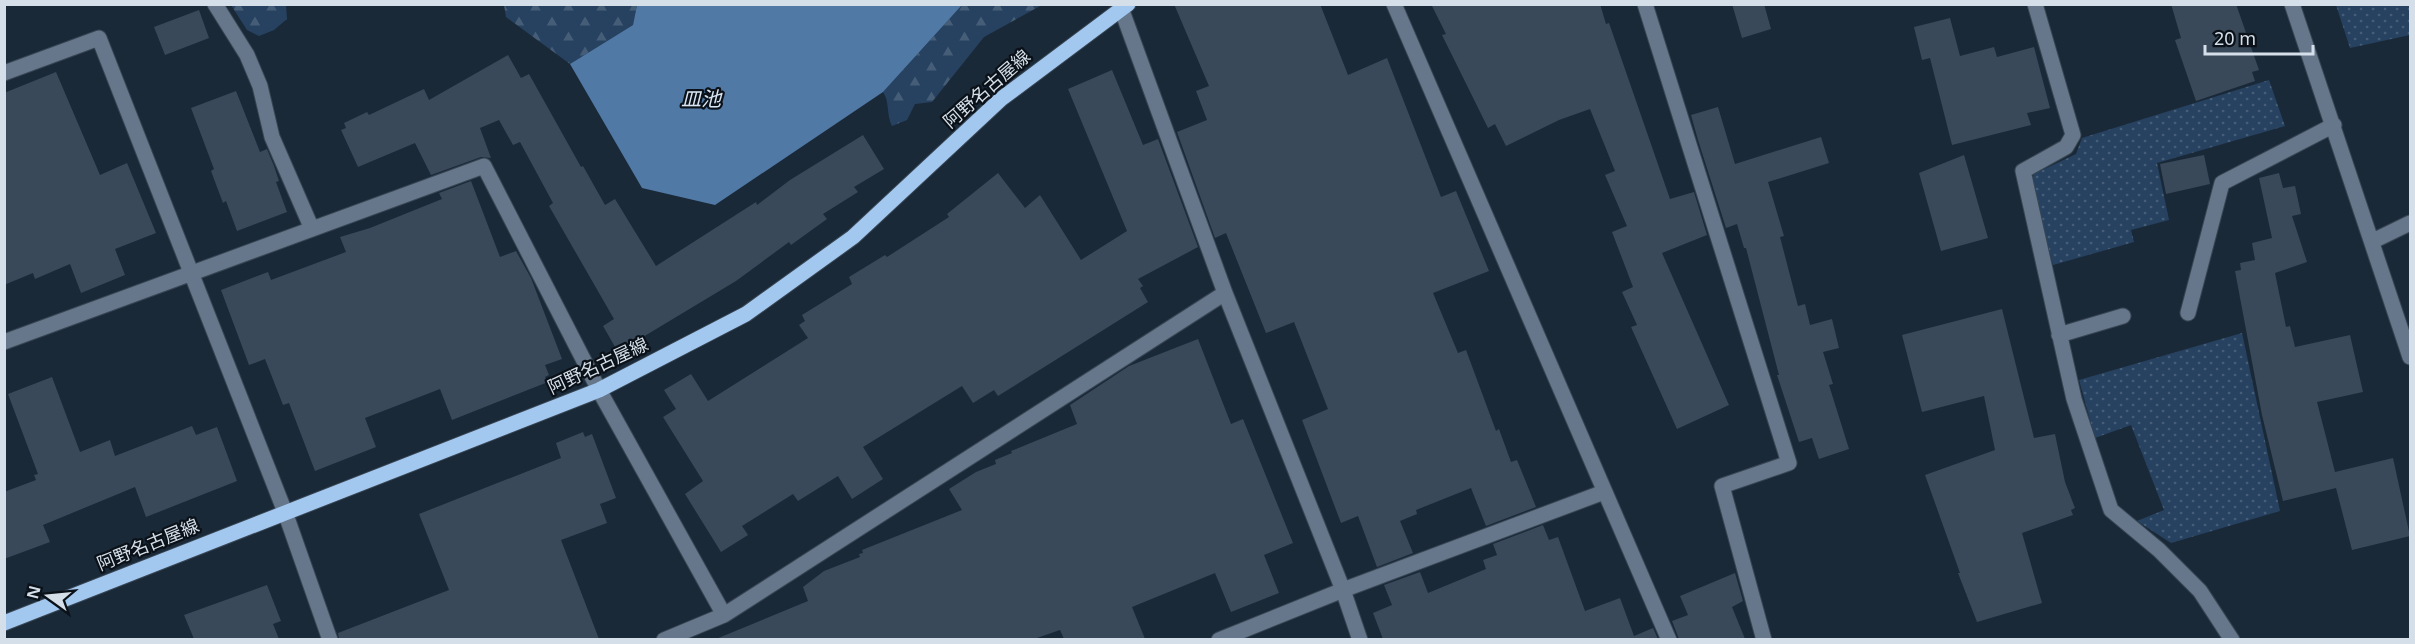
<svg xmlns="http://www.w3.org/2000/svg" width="2415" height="644" font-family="'Noto Sans','Noto Sans JP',sans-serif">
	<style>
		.grass { fill: url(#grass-dots) }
		.forest { fill: url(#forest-firs) }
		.water { fill: #5179a5 }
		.building { fill: #39495a }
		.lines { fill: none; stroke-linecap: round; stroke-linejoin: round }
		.minor-casing { stroke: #384654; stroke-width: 17 }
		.major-casing { stroke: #384654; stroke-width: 17 }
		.minor { stroke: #66778b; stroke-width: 15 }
		.major { stroke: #a3c8f0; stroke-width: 15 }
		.labels { text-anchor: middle; stroke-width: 4.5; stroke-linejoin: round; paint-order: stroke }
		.street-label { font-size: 18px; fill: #d5dfe9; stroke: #0b1118 }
		.water-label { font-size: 20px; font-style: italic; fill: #dae5f3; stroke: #0b1118 }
	</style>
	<defs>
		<pattern id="grass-dots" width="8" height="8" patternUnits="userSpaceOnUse" patternTransform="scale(1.5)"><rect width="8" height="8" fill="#264260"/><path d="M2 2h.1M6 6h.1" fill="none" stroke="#455d77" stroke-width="1.8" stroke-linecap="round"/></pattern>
		<pattern id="forest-firs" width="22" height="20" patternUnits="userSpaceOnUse" patternTransform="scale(1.5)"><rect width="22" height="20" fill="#264260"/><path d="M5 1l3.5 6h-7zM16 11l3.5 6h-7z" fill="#455d77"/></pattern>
	</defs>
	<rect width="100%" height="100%" fill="#1a2938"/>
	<path class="grass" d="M2336,5H2410V35L2350,48Z
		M2269,80L2285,126L2157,163L2169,220L2131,230L2134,242L2053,265L2031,182L2034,174L2076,154L2082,138Z
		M2242,333L2280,511L2171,543L2137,521L2164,510L2131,425L2095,438L2079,380Z"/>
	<path class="forest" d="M231,5H286L287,19L274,30L259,36L247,30Z
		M504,5H637L633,25L570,64L506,17Z
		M962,5H1042L984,37L932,102L915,104L907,120L892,126C886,114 890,102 883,92Z"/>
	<path class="water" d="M637,5V4L962,5L883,92L715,205L642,188L570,64L633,25Z"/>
	<path class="building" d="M1174,4H1320L1348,75L1387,58L1441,197L1456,191L1489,271L1433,293L1458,353L1466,350L1496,431L1499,429L1511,462L1517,460L1536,507L1486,526L1471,488L1416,510L1417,514L1400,521L1413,553L1377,567L1358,516L1341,523L1302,420L1328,409L1294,322L1266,333L1226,233L1215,238L1177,132L1207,120L1196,91L1209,86Z
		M1431,4H1600L1606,24L1609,23L1670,199L1694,192L1707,235L1662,253L1729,405L1677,429L1631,327L1637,325L1622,292L1633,287L1612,232L1627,226L1605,175L1615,171L1590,109L1559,120L1506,146L1495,124L1488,128L1442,35L1446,34Z
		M1732,4H1764L1771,29L1742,38Z
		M2171,4H2236L2259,70L2252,72L2255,81L2196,101L2175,40L2181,38Z
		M199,10L209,38L165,55L154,27Z
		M1950,18L1960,56L1994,47L1997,57L2034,47L2050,108L2027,113L2031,125L1952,145L1930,58L1922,60L1914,27Z
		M508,55L521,78L529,74L581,167L583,166L605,205L615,199L656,266L756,202L757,205L790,180L863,135L884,169L854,187L858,192L823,214L827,219L791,245L789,242L736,281L618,352L603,326L614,319L549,206L553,203L520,142L513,145L499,120L480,128L491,158L481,157L431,175L415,143L358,167L341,130L346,128L344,123L367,112L369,115L424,89L429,100Z
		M1112,70L1143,145L1158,139L1198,247L1138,279L1143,286L1140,288L1148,302L998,396L994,390L973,403L962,386L863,447L883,479L852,499L838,476L798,501L793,494L742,526L748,535L721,552L685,494L703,481L663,417L676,409L664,390L691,374L708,401L808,338L799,325L805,321L802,315L852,284L849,277L885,255L887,257L949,217L947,214L998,173L1025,208L1040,195L1081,260L1127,231L1068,89Z
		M56,72L100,175L127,163L156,233L115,249L125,275L81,293L70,264L35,279L33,273L4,285V93Z
		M236,91L260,152L267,149L274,166L279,181L276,182L287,212L237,231L226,201L223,203L211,171L214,169L191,108Z
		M1718,107L1735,164L1821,137L1829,163L1768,182L1784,236L1780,237L1798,306L1805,304L1810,325L1832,319L1839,348L1823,352L1833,384L1829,385L1849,449L1819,459L1812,438L1799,442L1777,375H1779L1746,248H1744L1737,224L1726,228L1698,140L1691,115Z
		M1964,155L1988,238L1941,251L1919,173Z
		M2204,155L2210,184L2166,194L2160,164Z
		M2279,173L2283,188L2295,186L2301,214L2292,216L2307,262L2275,273L2286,327L2290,326L2295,347L2350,335L2363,392L2317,402L2335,472L2393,458L2410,536L2352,550L2336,488L2283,501L2262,415L2235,271L2241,270L2240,263L2255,260L2252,243L2272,238L2259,178Z
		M471,181L500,257L516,251L531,278L562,359L545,365L549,375L545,377L548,382L452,420L440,389L365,418L376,447L315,471L289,403L283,405L265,359L249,365L221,290L268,272L271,280L346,252L340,237L370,228L442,199L439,193Z
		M2002,309L2034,438L2055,434L2065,482L2075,508L2071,510L2073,515L2022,533L2042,603L1977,622L1958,573H1960L1925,475L1995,450L1984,396L1922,412L1902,335Z
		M1198,339L1231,424L1243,419L1293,543L1264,555L1279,593L1231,612L1215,573L1132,607L1145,639H1064L1060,630L1034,639H716L808,601L803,587L824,571L860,557L859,554L863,553L862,550L962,510L949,489L976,472L996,464L995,460L1012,453L1011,451L1077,424L1070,405L1129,366Z
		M52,377L80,452L110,440L115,456L192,426L196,435L217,427L237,481L146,517L135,487L43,525L50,542L4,559V492L36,480L34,475L38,474L8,394Z
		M583,432L585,437L592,434L616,498L600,504L607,523L561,540L599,639H339L338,633L449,590L419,514L561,458L556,443Z
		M1543,525L1549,540L1558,537L1585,611L1620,598L1634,636L1653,628L1658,639H1383L1373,613L1392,605L1384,585L1420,572L1428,593L1486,569L1483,560L1497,555L1493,544Z
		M1735,573L1743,601L1732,607L1745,639H1679L1672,621L1688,615L1680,596Z
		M267,585L281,621L273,624L279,639H194L184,615Z"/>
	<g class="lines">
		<defs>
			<path id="minor" d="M215,4L247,55L260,86L272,137L312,229
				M1394,4L1669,640
				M1645,4L1789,463L1722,486L1764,640
				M2035,4L2073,135L2066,147L2023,171L2074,399L2111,510L2159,550L2200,591L2232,640
				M2292,4L2410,357
				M1121,8L1225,293L1343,590L1360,640
				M4,73L99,38L285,512L330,640
				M2373,241L2410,223
				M2188,313L2222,183L2334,125
				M2059,335L2123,316
				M4,342L484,166L599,390L724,615
				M664,640L724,615L1225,293
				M1219,640L1343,590L1604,492"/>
			<path id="major" d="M4,623L599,390L746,314L853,237L1001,99L1128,4"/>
		</defs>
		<use href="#minor" class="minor-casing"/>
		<use href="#major" class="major-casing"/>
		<use href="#minor" class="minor"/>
		<use href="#major" class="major"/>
	</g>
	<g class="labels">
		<g class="street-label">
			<text transform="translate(987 89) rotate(-41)" y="6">阿野名古屋線</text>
			<text transform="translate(598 366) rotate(-25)" y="6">阿野名古屋線</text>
			<text transform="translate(148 545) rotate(-22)" y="6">阿野名古屋線</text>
		</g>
		<g class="water-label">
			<text x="701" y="106">皿池</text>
		</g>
	</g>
	<rect width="2415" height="644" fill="none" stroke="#d5dfe9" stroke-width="12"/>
	<g transform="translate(48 596) rotate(285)" stroke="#0b1118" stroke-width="4.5" paint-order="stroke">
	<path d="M0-4.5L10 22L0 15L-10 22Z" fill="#d5dfe9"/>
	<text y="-9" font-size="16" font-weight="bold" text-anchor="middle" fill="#d5dfe9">N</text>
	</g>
	<path d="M2205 45v9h108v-9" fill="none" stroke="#d5dfe9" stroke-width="3"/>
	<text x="2214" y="45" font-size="18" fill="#d5dfe9" stroke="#0b1118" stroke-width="4.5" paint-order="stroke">20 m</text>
</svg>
